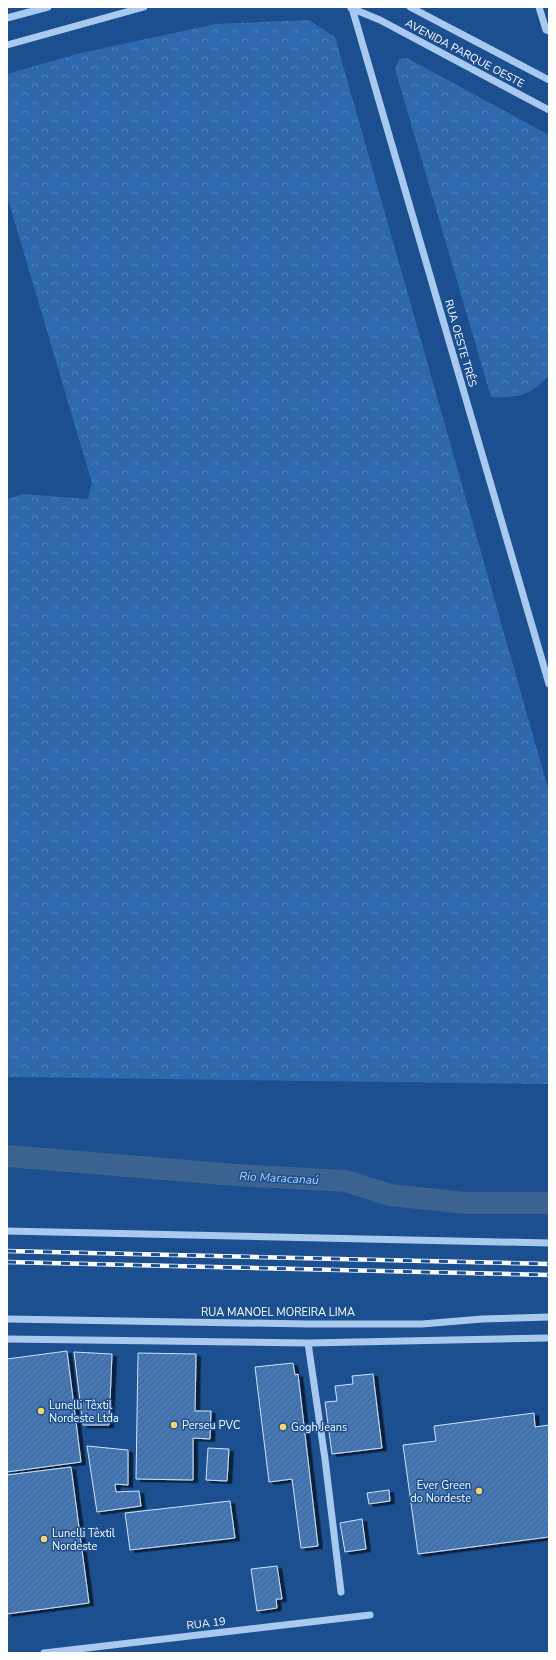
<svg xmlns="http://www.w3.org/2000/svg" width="556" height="1660" font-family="'Nunito Sans',sans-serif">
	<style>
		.forest { fill: url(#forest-crowns) }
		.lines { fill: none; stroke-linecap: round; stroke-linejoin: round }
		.river { stroke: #3c6290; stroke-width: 22 }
		.building { fill: url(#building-hatch); stroke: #cfe3fa; filter: url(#shadow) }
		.minor { stroke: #a9c9ee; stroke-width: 7 }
		.rail-casing { stroke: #fff; stroke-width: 4.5 }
		.rail { stroke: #1b4f8f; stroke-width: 3; stroke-dasharray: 9; stroke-linecap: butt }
		.poi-dot { fill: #ffd166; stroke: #1b4f8f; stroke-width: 1.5 }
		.labels { text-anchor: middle; stroke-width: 3; stroke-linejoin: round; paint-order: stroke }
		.street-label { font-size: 11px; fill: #fff; stroke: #1b4f8f }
		.poi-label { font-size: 11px; fill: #fff; stroke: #1b4f8f; text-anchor: start }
		.water-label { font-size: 12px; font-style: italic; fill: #b5d3f5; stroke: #1b4f8f }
	</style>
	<defs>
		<pattern id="forest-crowns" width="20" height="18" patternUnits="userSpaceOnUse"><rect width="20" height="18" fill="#2e69ad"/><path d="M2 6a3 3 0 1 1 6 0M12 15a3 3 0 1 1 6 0" fill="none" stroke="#4d80b9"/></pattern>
		<pattern id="building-hatch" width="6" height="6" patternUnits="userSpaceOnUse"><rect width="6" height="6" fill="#4478b7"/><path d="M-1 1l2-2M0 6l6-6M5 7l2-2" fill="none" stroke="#486282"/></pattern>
		<filter id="shadow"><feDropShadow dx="4.5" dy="2.5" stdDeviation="0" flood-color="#0009"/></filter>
	</defs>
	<rect width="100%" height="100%" fill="#1b4f8f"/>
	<path class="forest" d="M309,20L335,37L549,792V1084L7,1077V499L23,494L88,499L92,483L7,196V74L81,53L216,24Z
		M407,58L549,135V376C528,396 520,398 491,397L395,69L399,59Z"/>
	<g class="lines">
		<path class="river" d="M7,1156L235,1175L346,1181L390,1195L466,1203H549"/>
	</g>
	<path class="building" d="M67,1351L81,1462L7,1472V1359Z
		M74,1352L112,1354L109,1425H83Z
		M138,1353L196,1354L195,1411H211L210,1439L193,1438V1480L136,1479Z
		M293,1363L295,1375L298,1374L318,1546L301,1548L292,1479L269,1482L255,1367Z
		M373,1374L382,1448L332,1454L325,1402L337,1401L335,1386L353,1384L352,1376Z
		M534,1413L535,1427L549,1425V1537L418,1554L403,1445L436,1441L434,1426Z
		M87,1446L128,1450V1485L115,1484L116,1492L139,1491L141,1506L97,1512Z
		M208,1448L229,1449L227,1481L206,1480Z
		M71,1467L89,1603L7,1614V1475Z
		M389,1490L390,1501L369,1504L367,1493Z
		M230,1501L235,1538L130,1550L125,1513Z
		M362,1519L366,1549L345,1552L340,1523Z
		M277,1566L282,1599H276L277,1608L257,1611L251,1569Z"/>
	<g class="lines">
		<path class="minor" d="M410,7L549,80
			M539,7L546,30L549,31
			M351,8L380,20L549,110
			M352,8L549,684
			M7,18L48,7
			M7,45L144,7
			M7,1231L549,1243
			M7,1319L307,1324H422L482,1319L549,1317
			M7,1339L308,1343L549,1338
			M308,1343L325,1459L341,1592
			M44,1653L370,1615"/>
		<defs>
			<path id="rail" d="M7,1251L549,1264
				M7,1262L549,1275"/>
		</defs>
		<use href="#rail" class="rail-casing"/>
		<use href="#rail" class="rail"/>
	</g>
	<g class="poi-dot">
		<circle cx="41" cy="1411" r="4"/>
		<circle cx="174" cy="1425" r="4"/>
		<circle cx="283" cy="1427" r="4"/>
		<circle cx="479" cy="1491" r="4"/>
		<circle cx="44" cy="1539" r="4"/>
	</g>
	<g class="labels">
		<g class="street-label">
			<text transform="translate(465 53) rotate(28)" y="4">AVENIDA PARQUE OESTE</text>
			<text transform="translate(461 343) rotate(74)" y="4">RUA OESTE TRÊS</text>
			<text x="278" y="1316">RUA MANOEL MOREIRA LIMA</text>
			<text transform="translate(206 1623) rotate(-7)" y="4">RUA 19</text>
		</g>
		<g class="poi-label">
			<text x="49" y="1409">Lunelli Têxtil<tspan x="49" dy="13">Nordeste Ltda</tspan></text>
			<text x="182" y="1429">Perseu PVC</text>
			<text x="291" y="1431">Gogh Jeans</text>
			<text x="471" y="1489" text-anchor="end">Ever Green<tspan x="471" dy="13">do Nordeste</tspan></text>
			<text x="52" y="1537">Lunelli Têxtil<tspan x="52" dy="13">Nordeste</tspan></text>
		</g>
		<g class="water-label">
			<text transform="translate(279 1178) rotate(3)" y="4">Rio Maracanaú</text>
		</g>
	</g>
	<rect width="556" height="1660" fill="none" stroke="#ffffff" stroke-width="16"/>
</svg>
